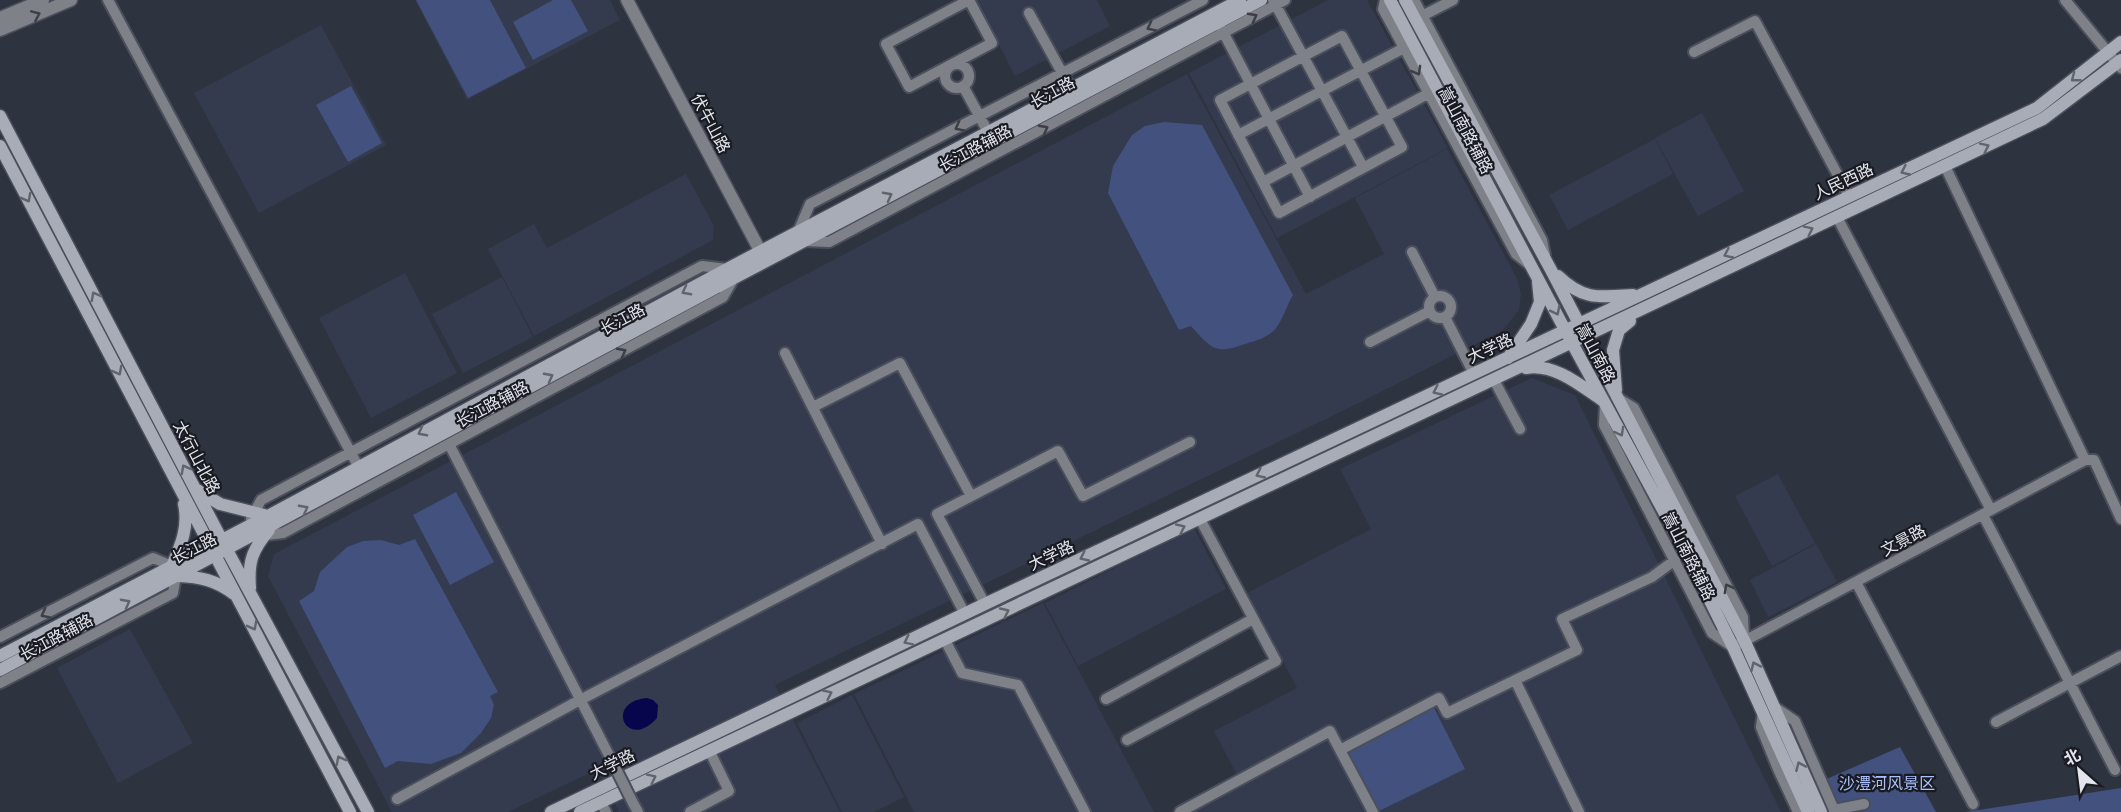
<svg xmlns="http://www.w3.org/2000/svg" width="2121" height="812" font-family="Barlow,'Noto Sans SC',sans-serif">
	<style>
		.built { fill: #343b4e }
		.green { fill: #42517e }
		.water { fill: #07064c }
		.lines { fill: none; stroke-linecap: round; stroke-linejoin: round }
		.minor-casing { stroke: #4b4f5c; stroke-width: 14 }
		.tertiary-casing { stroke: #4b4f5c; stroke-width: 15 }
		.secondary-casing { stroke: #4b4f5c; stroke-width: 15 }
		.minor { stroke: #7e8187; stroke-width: 10 }
		.tertiary { stroke: #7e8187; stroke-width: 12 }
		.secondary { stroke: #a8acb7; stroke-width: 12 }
		.minor-bridge-casing { stroke: #4b4f5c; stroke-width: 14; stroke-linecap: butt }
		.minor-bridge { stroke: #7e8187; stroke-width: 10 }
		.oneway { stroke: #3c3f45 }
		.oneway2 { stroke: #60646c }
		.labels { text-anchor: middle; stroke-width: 4.5; stroke-linejoin: round; paint-order: stroke }
		.street-label { font-size: 16px; fill: #e2e5ee; stroke: #191b21 }
		.park-label { font-size: 16px; fill: #abc1fe; stroke: #191b21 }
	</style>
	<rect width="100%" height="100%" fill="#2e3340"/>
	<path class="built" d="M415,0H610L620,20L467,100Z
		M976,0H1097L1110,26L1015,76Z
		M1328,0H1367L1448,148L1277,238L1189,73Z
		M321,25L386,145L259,213L194,93Z
		M1187,74L1306,294L1384,254L1355,198L1447,149L1517,278L1521,294L1519,310L1503,330L1363,401L775,685L840,812H619L598,769L508,812H392L268,576L274,554Z
		M1702,113L1744,191L1698,216L1655,138Z
		M1655,139L1673,174L1568,230L1549,195Z
		M686,174L714,226L713,240L534,336L488,249L534,224L547,248Z
		M405,273L457,373L371,418L319,318Z
		M502,277L533,337L463,373L432,314Z
		M1532,378L1575,395L1781,812H1170L1237,775L1214,731L1297,688L1247,593L1371,529L1340,469Z
		M1778,474L1815,543L1772,566L1735,496Z
		M1194,528L1226,589L1078,666L1045,603Z
		M1816,544L1837,582L1768,617L1750,580Z
		M1043,603L1154,812H914L854,694Z
		M130,629L193,743L118,783L57,668Z
		M852,695L904,797L874,812H842L797,723Z"/>
	<path class="green" d="M416,0H490L526,68L468,98Z
		M553,0H571L588,31L533,60L513,22Z
		M351,86L382,143L348,162L316,105Z
		M1164,122L1202,125L1293,295C1287,305 1283,319 1276,328C1271,335 1259,340 1251,342C1217,354 1215,353 1191,326L1179,330L1108,193L1113,166L1132,135L1145,126Z
		M456,492L494,562L450,585L413,515Z
		M415,539L498,692L490,696L494,705L491,718L481,733L461,753L431,764L398,761L385,768L299,601L314,591L320,572L347,547L363,541L381,540L399,545Z
		M1434,708L1465,769L1377,812L1346,752Z
		M1900,747L1936,812H1829L1815,784Z
		M2121,788V812H1965Z"/>
	<path class="water" d="M647,698L653,700L658,705L657,718C627,752 603,702 647,698Z"/>
	<g class="lines">
		<defs>
			<path id="minor" d="M108,0L358,466
				M969,0L992,43L909,87L886,44Z
				M1273,0L1363,167
				M1385,0L1383,9L1516,254L1530,265
				M1414,0L1542,240L1545,255
				M2065,0L2121,68
				M1029,13L1071,89
				M1422,16L1453,0
				M1221,28L1310,197
				M1342,36L1402,147L1279,213L1220,100Z
				M1694,52L1755,21L1849,196
				M945 76a12 12 0 1 1 24 0a12 12 0 1 1-24 0Z
				M963,86L988,132
				M1238,135L1404,48
				M1945,166L2085,460
				M1263,182L1435,90
				M1837,217L1991,510
				M798,232L810,204L1203,0
				M804,241L829,242L1285,0
				M1412,252L1435,297
				M1429 307a11 11 0 1 1 22 0a11 11 0 1 1-22 0Z
				M1445,317L1474,374
				M1370,342L1430,311
				M785,353L882,544
				M1494,380L1520,429
				M1616,397L1634,408L1743,617L1744,639
				M1605,403L1604,425L1712,633L1733,647L2085,460
				M813,407L900,363L971,496
				M449,444L616,769
				M2085,460H2094L2121,519
				M1983,515L2115,770
				M251,519L261,500L702,266L727,269
				M258,536L283,533L723,297L734,278
				M1856,582L1973,804
				M985,604L937,514L1058,451L1083,496L1190,442
				M0,637L153,558L172,566
				M945,640L962,673L1018,685L1085,812
				M1515,680L1579,812
				M0,683L173,593L176,576
				M1106,699L1253,619
				M1773,706L1795,721L1835,812
				M1763,712L1761,727L1778,769L1798,812
				M1996,722L2121,656
				M1127,740L1276,661L1200,519
				M1340,750L1373,812
				M397,799L580,700L918,524L965,614
				M601,803L606,812
				M633,803L638,812
				M1834,810L1864,804
				M690,812L729,791L709,750
				M1180,812L1330,731L1340,750L1439,698L1447,713L1577,650L1562,619L1652,577L1675,560"/>
			<path id="tertiary" d="M627,0L765,260
				M0,18L43,0
				M0,30L71,0"/>
			<path id="secondary" d="M1390,0L1572,343L1687,554L1733,647L1808,812
				M1405,0L1551,270L1745,642L1821,812
				M0,116L227,550L368,812
				M0,146L350,812
				M1558,276C1584,301 1600,297 1633,295
				M1508,358L1531,324L1540,302L1538,282
				M1526,368C1554,363 1580,385 1602,400
				M1616,390L1613,350L1619,330L1630,321
				M197,490L220,504L268,516
				M172,566C181,545 189,527 184,504
				M178,576C200,577 216,580 234,594
				M250,588C248,562 252,550 269,530
				M0,656L268,516L727,269L1240,0
				M0,670L734,278L1261,0
				M551,812L985,604L2037,108L2121,42
				M580,812L2043,119L2121,60"/>
		</defs>
		<use href="#minor" class="minor-casing"/>
		<use href="#tertiary" class="tertiary-casing"/>
		<use href="#secondary" class="secondary-casing"/>
		<use href="#minor" class="minor"/>
		<use href="#tertiary" class="tertiary"/>
		<use href="#secondary" class="secondary"/>
		<defs>
			<path id="minor-bridge" d="M616,769L633,803"/>
		</defs>
		<use href="#minor-bridge" class="minor-bridge-casing"/>
		<use href="#minor-bridge" class="minor-bridge"/>
	</g>
	<defs><path id="oneway-chevron" d="M-2-3.5L2.5 0L-2 3.5" fill="none" stroke-width="1.6" stroke-linecap="round" stroke-linejoin="round" transform="scale(1.5)"/></defs>
	<g class="oneway">
		<use href="#oneway-chevron" transform="translate(36 15) rotate(-23)"/>
		<use href="#oneway-chevron" transform="translate(1253 17) rotate(-28)"/>
		<use href="#oneway-chevron" transform="translate(1151 27) rotate(153)"/>
		<use href="#oneway-chevron" transform="translate(1417 71) rotate(61)"/>
		<use href="#oneway-chevron" transform="translate(959 127) rotate(153)"/>
		<use href="#oneway-chevron" transform="translate(1044 129) rotate(-28)"/>
		<use href="#oneway-chevron" transform="translate(622 352) rotate(-28)"/>
		<use href="#oneway-chevron" transform="translate(1728 588) rotate(-118)"/>
		<use href="#oneway-chevron" transform="translate(45 614) rotate(153)"/>
	</g>
	<g class="oneway2">
		<use href="#oneway-chevron" transform="translate(2075 78) rotate(142)"/>
		<use href="#oneway-chevron" transform="translate(1985 147) rotate(-26)"/>
		<use href="#oneway-chevron" transform="translate(1905 171) rotate(155)"/>
		<use href="#oneway-chevron" transform="translate(888 196) rotate(-28)"/>
		<use href="#oneway-chevron" transform="translate(27 198) rotate(62)"/>
		<use href="#oneway-chevron" transform="translate(1809 230) rotate(-26)"/>
		<use href="#oneway-chevron" transform="translate(1728 254) rotate(155)"/>
		<use href="#oneway-chevron" transform="translate(686 291) rotate(152)"/>
		<use href="#oneway-chevron" transform="translate(95 296) rotate(-118)"/>
		<use href="#oneway-chevron" transform="translate(1556 311) rotate(63)"/>
		<use href="#oneway-chevron" transform="translate(118 371) rotate(62)"/>
		<use href="#oneway-chevron" transform="translate(549 377) rotate(-28)"/>
		<use href="#oneway-chevron" transform="translate(1437 391) rotate(155)"/>
		<use href="#oneway-chevron" transform="translate(422 432) rotate(152)"/>
		<use href="#oneway-chevron" transform="translate(1620 432) rotate(61)"/>
		<use href="#oneway-chevron" transform="translate(185 469) rotate(-118)"/>
		<use href="#oneway-chevron" transform="translate(1260 474) rotate(155)"/>
		<use href="#oneway-chevron" transform="translate(304 509) rotate(-28)"/>
		<use href="#oneway-chevron" transform="translate(1181 528) rotate(-25)"/>
		<use href="#oneway-chevron" transform="translate(1084 557) rotate(155)"/>
		<use href="#oneway-chevron" transform="translate(126 603) rotate(-28)"/>
		<use href="#oneway-chevron" transform="translate(1005 612) rotate(-25)"/>
		<use href="#oneway-chevron" transform="translate(253 626) rotate(62)"/>
		<use href="#oneway-chevron" transform="translate(908 641) rotate(154)"/>
		<use href="#oneway-chevron" transform="translate(1755 666) rotate(-114)"/>
		<use href="#oneway-chevron" transform="translate(828 694) rotate(-25)"/>
		<use href="#oneway-chevron" transform="translate(340 760) rotate(-118)"/>
		<use href="#oneway-chevron" transform="translate(1800 766) rotate(-114)"/>
		<use href="#oneway-chevron" transform="translate(652 778) rotate(-26)"/>
	</g>
	<g class="labels">
		<g class="street-label">
			<text transform="translate(1052 92) rotate(-28)" y="6">长江路</text>
			<text transform="translate(711 123) rotate(62)" y="6">伏牛山路</text>
			<text transform="translate(1466 130) rotate(62)" y="6">嵩山南路辅路</text>
			<text transform="translate(975 148) rotate(-28)" y="6">长江路辅路</text>
			<text transform="translate(1843 181) rotate(-25)" y="6">人民西路</text>
			<text transform="translate(622 319) rotate(-28)" y="6">长江路</text>
			<text transform="translate(1490 348) rotate(-25)" y="6">大学路</text>
			<text transform="translate(1596 353) rotate(62)" y="6">嵩山南路</text>
			<text transform="translate(492 404) rotate(-28)" y="6">长江路辅路</text>
			<text transform="translate(197 457) rotate(62)" y="6">太行山北路</text>
			<text transform="translate(1903 540) rotate(-28)" y="6">文景路</text>
			<text transform="translate(194 548) rotate(-27)" y="6">长江路</text>
			<text transform="translate(1051 555) rotate(-25)" y="6">大学路</text>
			<text transform="translate(1689 556) rotate(63)" y="6">嵩山南路辅路</text>
			<text transform="translate(56 637) rotate(-28)" y="6">长江路辅路</text>
			<text transform="translate(612 764) rotate(-26)" y="6">大学路</text>
		</g>
		<g class="park-label">
			<text x="1887" y="789">沙澧河风景区</text>
		</g>
	</g>
	<g transform="translate(2079 770) rotate(332)" stroke="#191b21" stroke-width="4.5" paint-order="stroke">
	<path d="M0-4.5L10 22L0 15L-10 22Z" fill="#e2e5ee"/>
	<text y="-9" font-size="16" font-weight="bold" text-anchor="middle" fill="#e2e5ee">北</text>
	</g>
</svg>
